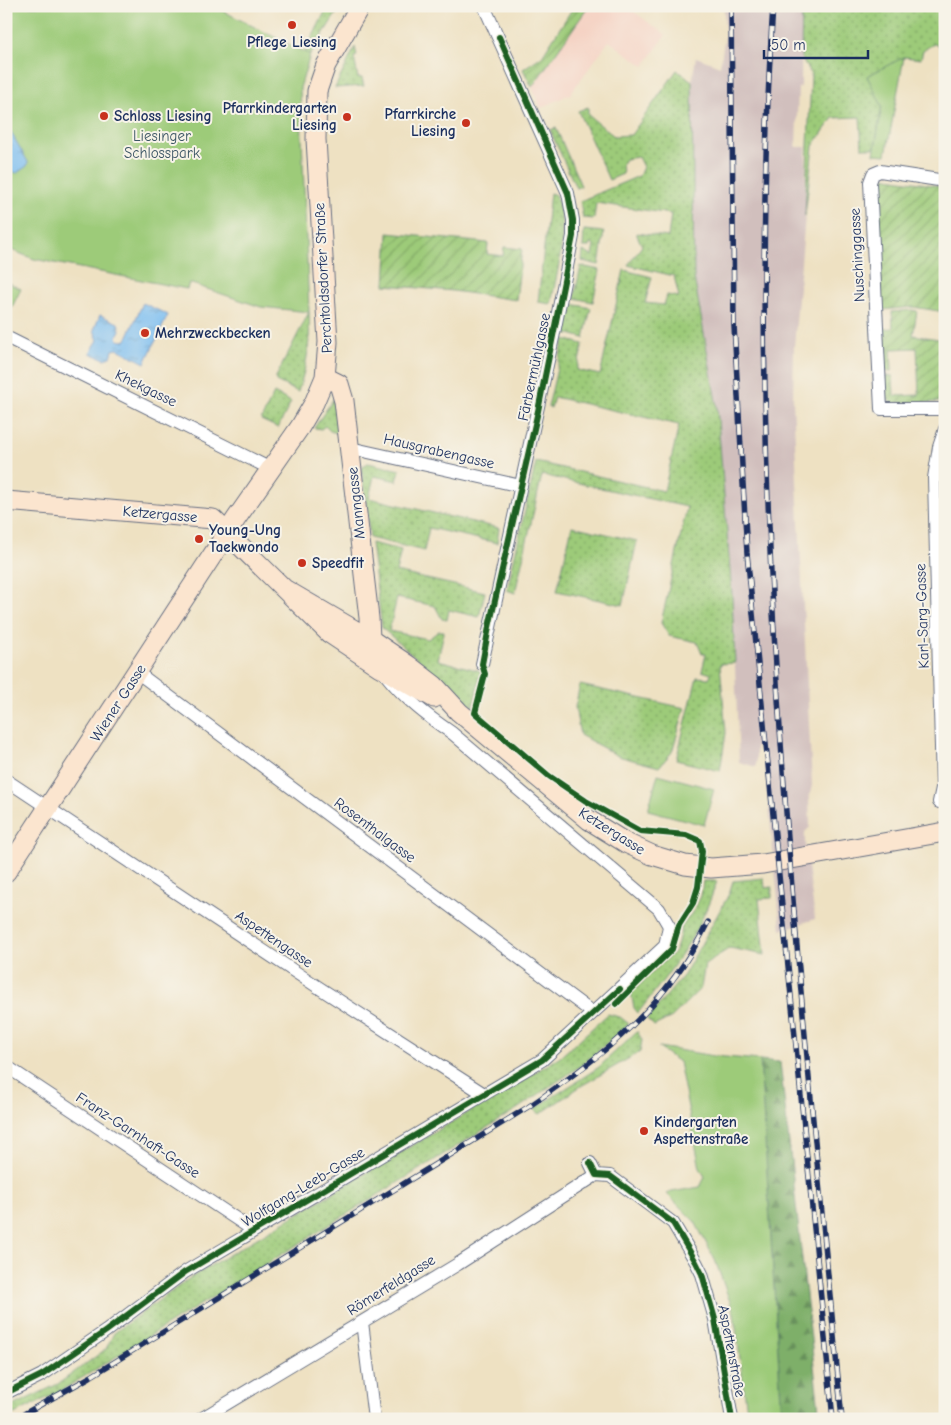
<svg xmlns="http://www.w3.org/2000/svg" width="951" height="1425" font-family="'Comic Neue',sans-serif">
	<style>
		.built { fill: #f5d2c3 }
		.railway { fill: #d1bfbd }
		.grass { fill: url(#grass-dots); stroke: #5c7d6c }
		.forest { fill: url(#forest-firs); stroke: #4c6f64 }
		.park { fill: #9dcb79; stroke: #5c7d6c }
		.garden { fill: url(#garden-furrows); stroke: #5c7d6c }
		.water { fill: url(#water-ripples); stroke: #4b76a8 }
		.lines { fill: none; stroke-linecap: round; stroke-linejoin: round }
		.street-casing { stroke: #656d81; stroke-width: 14 }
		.secondary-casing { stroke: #656d81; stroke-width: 21 }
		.street { stroke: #fff; stroke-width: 12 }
		.secondary { stroke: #fbe5cf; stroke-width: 19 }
		.rail-casing { stroke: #1b2f5e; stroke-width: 5.5 }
		.rail { stroke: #f7f3e8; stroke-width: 4; stroke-dasharray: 11; stroke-linecap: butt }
		.cycleway-casing { stroke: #f7f3e8; stroke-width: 9 }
		.cycleway { stroke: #1b5e20; stroke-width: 6 }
		.poi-dot { fill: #c8321e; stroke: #f7f3e8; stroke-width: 2 }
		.labels { text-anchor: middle; stroke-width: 4; stroke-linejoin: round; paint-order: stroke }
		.poi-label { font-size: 15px; font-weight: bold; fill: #1b2f5e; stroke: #f7f3e8; text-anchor: start }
		.park-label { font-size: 15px; fill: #3c5665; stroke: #f7f3e8 }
		.street-label { font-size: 15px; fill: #1b2f5e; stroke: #f7f3e8 }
	</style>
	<defs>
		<pattern id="grass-dots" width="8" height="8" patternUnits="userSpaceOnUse" patternTransform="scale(1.25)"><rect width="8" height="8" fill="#9dcb79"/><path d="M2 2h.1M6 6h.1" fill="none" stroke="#7fa566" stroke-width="1.8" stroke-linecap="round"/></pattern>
		<pattern id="forest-firs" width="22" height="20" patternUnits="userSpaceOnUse" patternTransform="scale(1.25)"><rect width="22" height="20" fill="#7eaf69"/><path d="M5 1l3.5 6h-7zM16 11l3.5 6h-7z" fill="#668f5a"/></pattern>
		<pattern id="garden-furrows" width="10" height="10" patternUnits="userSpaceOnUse" patternTransform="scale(1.25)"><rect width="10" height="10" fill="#9dcb79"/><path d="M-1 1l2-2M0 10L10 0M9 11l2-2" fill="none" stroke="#7fa566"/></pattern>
		<pattern id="water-ripples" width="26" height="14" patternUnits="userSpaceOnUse" patternTransform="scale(1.25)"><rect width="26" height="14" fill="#7bbef1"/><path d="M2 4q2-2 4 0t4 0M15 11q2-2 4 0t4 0" fill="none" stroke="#649bc6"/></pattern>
	</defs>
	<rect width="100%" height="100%" fill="#f7f3e8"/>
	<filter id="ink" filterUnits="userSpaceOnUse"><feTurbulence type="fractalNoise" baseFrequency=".02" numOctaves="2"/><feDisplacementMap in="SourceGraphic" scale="10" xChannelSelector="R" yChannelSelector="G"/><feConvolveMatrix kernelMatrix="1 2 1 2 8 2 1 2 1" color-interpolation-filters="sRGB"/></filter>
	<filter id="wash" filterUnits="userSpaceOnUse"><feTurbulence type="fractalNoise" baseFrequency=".0096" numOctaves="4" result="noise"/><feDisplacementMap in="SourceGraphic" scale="20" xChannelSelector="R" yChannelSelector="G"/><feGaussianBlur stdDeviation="1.12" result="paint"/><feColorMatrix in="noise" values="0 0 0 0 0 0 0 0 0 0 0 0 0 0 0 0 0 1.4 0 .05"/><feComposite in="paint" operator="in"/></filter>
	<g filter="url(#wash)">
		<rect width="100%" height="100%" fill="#eee1c2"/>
		<path class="built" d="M589,6H626L666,35L644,66L609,41L570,94L541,108L532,87Z"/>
		<path class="railway" d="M724,6H802L801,87L798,88L796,147H806L805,216L794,346L793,401L812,785L809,799L810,827L805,832V844L815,919L781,930L763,747L756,746V767L739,762L732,596L717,407L694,277L692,81L696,57L720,66L725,36Z"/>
		<path class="grass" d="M328,6H341L310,55L305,52Z
			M802,6H945V10L938,14L945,28V48L934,44L923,50L921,59L904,57L882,105L875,148H862L860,117L833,118L813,146L805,216L811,75L801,57Z
			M355,47L357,56L354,57L358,78H362L364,86L335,88Z
			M677,70L692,81L694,277L717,407L732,595L735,663L720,664L726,733L720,771L676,760L697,677L709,678L711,674L702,671L706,654H702L697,642L669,636L661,623L687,507L542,475L515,593L507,590L536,462L664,491L679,425L554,397L551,408L548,407L564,339L583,344L577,370L600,375L624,270L652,277L645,303L664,305L667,295L679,297L674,276L628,265L642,246L636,233L668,237L671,214L596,203L594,219L583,218L580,201L639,176L643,167L638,157L625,159L622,164L623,174L609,180L578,111L588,107V115L614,136L631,135Z
			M556,128L581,186L576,188L550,130Z
			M550,193L556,195C569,231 558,268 551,304L538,302Z
			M584,230L604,232L599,265L582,261L583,251L592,256L594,245L590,244L589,247H583Z
			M581,266L600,270L593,302L574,298Z
			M572,304L591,308L584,338L566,333Z
			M309,312C311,341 307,365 298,392L276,381V377Z
			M274,393L291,402L278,428L261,420Z
			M334,398L341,434L330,431L325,426L321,429L314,428Z
			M368,463L400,470L397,481L374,476L369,498L499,528L497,543L429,528L424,551L370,538L362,472L363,466Z
			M572,526L637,541L623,605L557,591Z
			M371,543L401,550L396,572L485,592L479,617L449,610L447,620L442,619L435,606L397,598L389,631L428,639L439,631H444L438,660L481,671L473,708L382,628Z
			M580,685L685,708L672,752L659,767L618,756L580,735L575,707Z
			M764,878L765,888L772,887V898L759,899L765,955L730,948L705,964L701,988L672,1017L654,1026L647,1019L684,975L729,894L733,881Z
			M703,881H717C699,936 673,968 638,1013L634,1008L631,993L676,950L682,926L694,910L701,896Z
			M608,1014L620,1017L629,1024L583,1064L517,1109L59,1392L6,1418V1409L58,1384L106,1349L114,1333L190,1278L559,1058Z
			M637,1031L642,1040L640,1052L581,1086L540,1114L534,1109L599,1067Z"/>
		<path class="forest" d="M760,1060L780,1062L820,1419H782Z"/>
		<path class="park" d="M6,6H213L310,55L300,88L309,312L261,307L189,283L187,289L34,259L6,248Z
			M904,57L886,155L874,154L882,106L867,76Z
			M6,282L21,289L10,311L6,309Z
			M658,774L714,789L704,825L648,810Z
			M659,1047L714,1056L760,1060L782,1419H748L734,1313L715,1260L695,1222L666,1193L700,1187L705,1177L700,1168L679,1062L659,1048Z"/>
		<path class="garden" d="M574,6H589L532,87L523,69L542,56Z
			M882,177L945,187V312L913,307L882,310L876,183Z
			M388,233L488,243L487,254L503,256L504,247L522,249L516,300L453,291L385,285Z
			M912,310L917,311L913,335L945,340V396L942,402L892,403L887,399L885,376H893L894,396L919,395L917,348L891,349L892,371H884L883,329L893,328L892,312Z"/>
		<path class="water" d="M6,124L28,162L27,166L17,173L11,171L6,164Z
			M143,303L168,315L145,363L118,349L113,350L111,357L105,359L90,353L98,340L94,330L100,315L118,323L120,330L117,336L118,340L123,341L126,340Z"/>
	</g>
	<g filter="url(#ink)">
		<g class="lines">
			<defs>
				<path id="street" d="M945,181L880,171L873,174L870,182L881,409H945
					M6,337L271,469
					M350,448L521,486
					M482,664L554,333L573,236V220L568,193L484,6
					M138,673L593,1013
					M6,780L321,989L484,1094
					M939,802L942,788L941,747L934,478L939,447L945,429
					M6,1066L253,1230
					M590,1163L596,1175
					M596,1175L610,1176L673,1223L696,1262L702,1274L715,1319L732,1419
					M362,1322L374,1419
					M6,1393L42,1375L106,1331L185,1272L542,1060L665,946L669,926L659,909L452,733C427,716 405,699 386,675
					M201,1419L458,1264L596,1175"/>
				<path id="secondary" d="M325,377L339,384L344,401L369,618L370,639L366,647
					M6,501L213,519L329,633L380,667L434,698
					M286,590L370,639L408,665L434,685L459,712L589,820L626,843L652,855L685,865L711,868L763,864L945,832
					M6,872L236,519L300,427L314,403L325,377L328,342L316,139L317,91L326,65L360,6"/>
			</defs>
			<use href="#street" class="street-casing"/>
			<use href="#secondary" class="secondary-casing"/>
			<use href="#street" class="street"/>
			<use href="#secondary" class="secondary"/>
			<defs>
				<path id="rail" d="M731,6L734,326L747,553L833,1419
					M773,6C742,479 797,949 842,1419
					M15,1419L90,1377L528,1107C603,1056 667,1006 708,922"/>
			</defs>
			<use href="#rail" class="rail-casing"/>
			<use href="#rail" class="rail"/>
			<defs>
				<path id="cycleway" d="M499,37L568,193L573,220V236L538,411L489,627L482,664L485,674L475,713L549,776L586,801L640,831L686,835L700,841L702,851L698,887L693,903L679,925L672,949L616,1004
					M590,1163L596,1175L610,1176L673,1223L696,1262L702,1274L715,1319L732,1419
					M6,1393L42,1375L106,1331L185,1272L542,1060L620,989"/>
			</defs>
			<use href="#cycleway" class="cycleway-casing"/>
			<use href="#cycleway" class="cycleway"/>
		</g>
	</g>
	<g class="poi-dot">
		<circle cx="292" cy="25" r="5"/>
		<circle cx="104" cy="116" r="5"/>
		<circle cx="347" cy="117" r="5"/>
		<circle cx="466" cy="123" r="5"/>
		<circle cx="145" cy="333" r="5"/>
		<circle cx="199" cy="539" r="5"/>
		<circle cx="302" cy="563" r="5"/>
		<circle cx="644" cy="1131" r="5"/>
	</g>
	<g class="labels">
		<g class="poi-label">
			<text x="292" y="47" text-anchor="middle">Pflege Liesing</text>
			<text x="337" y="113" text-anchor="end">Pfarrkindergarten<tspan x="337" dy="17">Liesing</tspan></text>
			<text x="456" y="119" text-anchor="end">Pfarrkirche<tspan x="456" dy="17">Liesing</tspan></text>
			<text x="114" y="121">Schloss Liesing</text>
			<text x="155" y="338">Mehrzweckbecken</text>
			<text x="209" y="535">Young-Ung<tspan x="209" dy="17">Taekwondo</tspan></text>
			<text x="312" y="568">Speedfit</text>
			<text x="654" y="1127">Kindergarten<tspan x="654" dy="17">Aspettenstraße</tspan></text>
		</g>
		<g class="park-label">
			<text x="162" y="141">Liesinger<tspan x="162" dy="17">Schlosspark</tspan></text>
		</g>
		<g class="street-label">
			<text transform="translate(857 255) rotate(-93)" y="5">Nuschinggasse</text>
			<text transform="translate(323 278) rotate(-93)" y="5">Perchtoldsdorfer Straße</text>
			<text transform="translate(534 367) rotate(-78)" y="5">Färbermühlgasse</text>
			<text transform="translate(146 388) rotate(26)" y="5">Khekgasse</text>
			<text transform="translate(439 451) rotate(13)" y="5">Hausgrabengasse</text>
			<text transform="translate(356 503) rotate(-96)" y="5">Manngasse</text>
			<text transform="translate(160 514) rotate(5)" y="5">Ketzergasse</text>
			<text transform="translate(922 616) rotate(-92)" y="5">Karl-Sarg-Gasse</text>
			<text transform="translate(118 703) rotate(-57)" y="5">Wiener Gasse</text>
			<text transform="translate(375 830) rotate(37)" y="5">Rosenthalgasse</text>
			<text transform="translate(612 831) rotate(32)" y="5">Ketzergasse</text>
			<text transform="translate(274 939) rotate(34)" y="5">Aspettengasse</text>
			<text transform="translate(138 1135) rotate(33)" y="5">Franz-Garnhaft-Gasse</text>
			<text transform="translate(303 1187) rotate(-31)" y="5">Wolfgang-Leeb-Gasse</text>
			<text transform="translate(391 1285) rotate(-32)" y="5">Römerfeldgasse</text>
			<text transform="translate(732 1351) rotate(79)" y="5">Aspettenstraße</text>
		</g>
	</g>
	<rect width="951" height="1425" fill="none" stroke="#f7f3e8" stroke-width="25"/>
	<path d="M764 50v8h104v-8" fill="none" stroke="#1b2f5e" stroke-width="2.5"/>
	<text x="771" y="50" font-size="15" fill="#1b2f5e" stroke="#f7f3e8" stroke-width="4" paint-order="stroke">50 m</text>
</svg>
